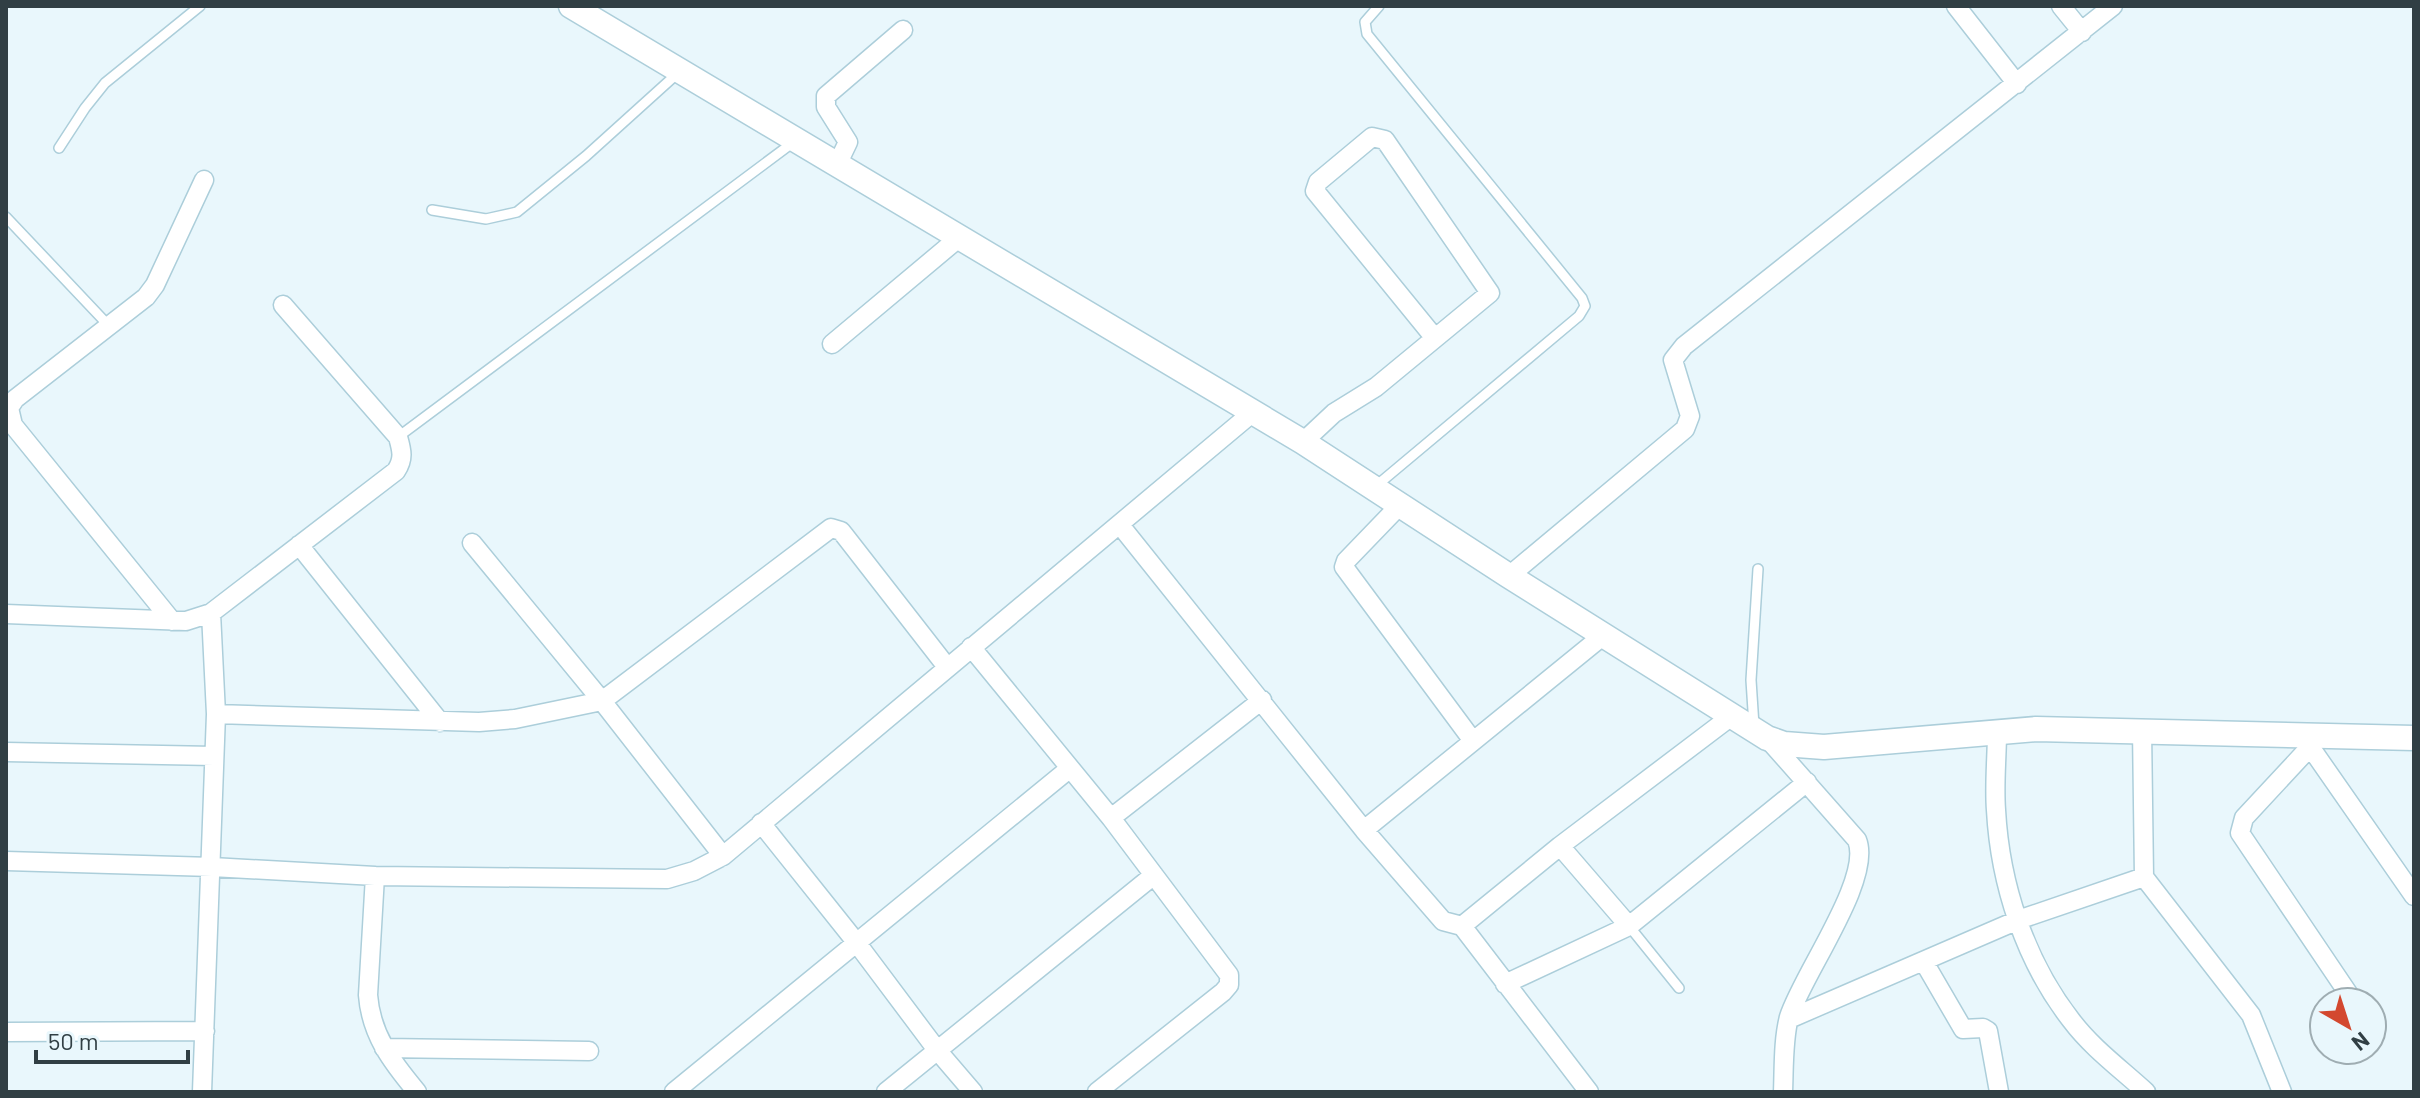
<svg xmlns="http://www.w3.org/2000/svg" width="2420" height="1098" font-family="Barlow,sans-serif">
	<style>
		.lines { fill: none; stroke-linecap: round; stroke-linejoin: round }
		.service-casing { stroke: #acceda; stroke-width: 12 }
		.minor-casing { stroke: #acceda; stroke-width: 21 }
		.tertiary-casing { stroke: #acceda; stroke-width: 27 }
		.service { stroke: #fff; stroke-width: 9 }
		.minor { stroke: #fff; stroke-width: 18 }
		.tertiary { stroke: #fff; stroke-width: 24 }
	</style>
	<rect width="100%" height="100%" fill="#e9f7fc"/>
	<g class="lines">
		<defs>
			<path id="service" d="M59,148L85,108L105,83L200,6
				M432,210L486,219L517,212L586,156L679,72
				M6,217L110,327
				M398,437L795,141
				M1376,486L1579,316L1585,306L1582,298L1367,34L1365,22L1379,6
				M1754,726L1751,680L1758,569
				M1629,926L1679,988"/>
			<path id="minor" d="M1956,6L2017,84
				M2061,6L2082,32
				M837,165L848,142L826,107V96L903,30
				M832,344L961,236
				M1303,442L1334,413L1376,387L1490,293L1385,140L1372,137L1318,182L1315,191L1434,337
				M1400,505L1346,561L1344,567L1473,741
				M1120,525L1364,830L1443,921L1462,926L1589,1092
				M472,543L602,701L831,528L841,531L845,536L947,667
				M299,545L440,722
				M1509,576L1685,429L1690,416L1673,360L1684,346L2113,6
				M6,614L186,621L211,613L396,471C404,459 402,451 398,437L283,305
				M172,621L13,425L9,408L15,399L146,297L155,285L204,180
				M971,647L1111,818L1229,975V985L1223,992L1097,1092
				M216,714L479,722L515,719L602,701L723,856
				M2142,729L2144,877L2251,1015L2282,1092
				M1997,731C1997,757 1994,784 1996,810C2000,884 2025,961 2071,1020C2092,1048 2121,1069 2146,1092
				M1767,738L1857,840C1873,879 1802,975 1789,1017C1783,1040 1784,1068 1783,1092
				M2304,738L2414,896
				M2310,747L2244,818L2240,833L2354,1002
				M6,752L214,756
				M1111,818L1262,700
				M761,823L856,942L937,1050L973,1092
				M1364,830L1605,634
				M1560,846L1629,926
				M6,861L212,867L375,876L667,879L694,871L723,856L1252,413
				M375,876L368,995C371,1035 392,1062 417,1092
				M1462,926L1560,846L1733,715
				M1924,962L1963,1029L1983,1028L1988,1031L1999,1092
				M1505,984L1629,926L1807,782
				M1789,1019L2018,920L2144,877
				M6,1032L205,1031
				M384,1048L589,1051
				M202,1092L216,714L211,613
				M674,1092L1069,769
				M886,1092L1154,875"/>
			<path id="tertiary" d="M571,6L1303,442L1509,576L1767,738L1784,744L1824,747L2036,729L2414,738"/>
		</defs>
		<use href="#service" class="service-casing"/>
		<use href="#minor" class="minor-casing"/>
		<use href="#tertiary" class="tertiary-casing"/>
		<use href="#service" class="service"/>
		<use href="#minor" class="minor"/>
		<use href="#tertiary" class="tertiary"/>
	</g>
	<rect width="2420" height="1098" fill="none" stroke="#313f44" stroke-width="16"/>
	<g transform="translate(2348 1026) rotate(141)"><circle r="38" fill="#e9f7fc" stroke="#9fadb2" stroke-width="2"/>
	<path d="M0-6L14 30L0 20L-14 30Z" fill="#d3482f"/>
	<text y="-12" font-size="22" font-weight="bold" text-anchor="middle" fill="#313f44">N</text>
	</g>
	<path d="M36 1050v12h152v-12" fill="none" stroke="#313f44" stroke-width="4"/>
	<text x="48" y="1050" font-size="24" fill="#313f44" stroke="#e9f7fc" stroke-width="6" paint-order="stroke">50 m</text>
</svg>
